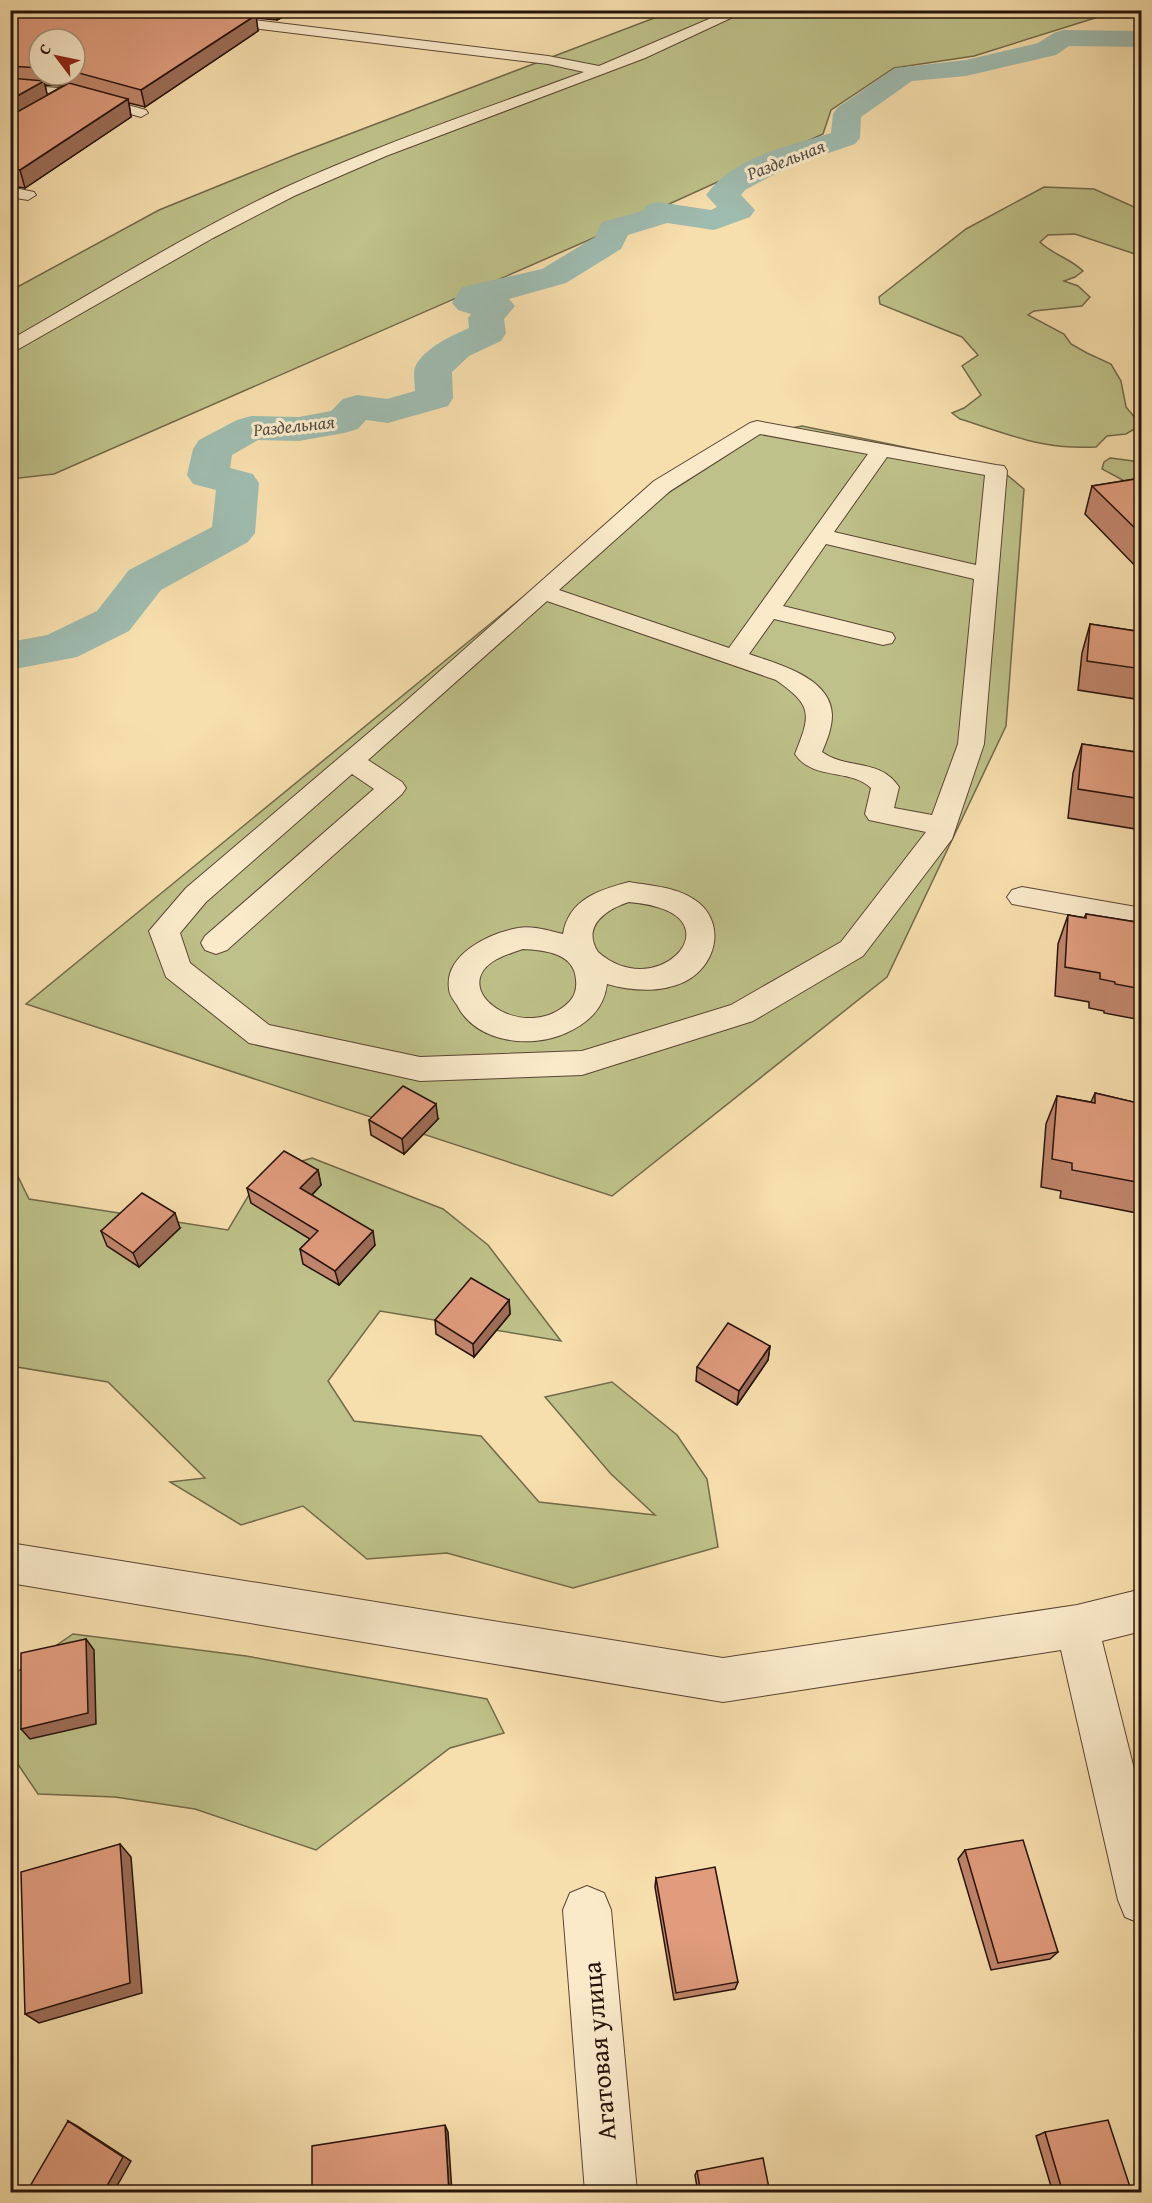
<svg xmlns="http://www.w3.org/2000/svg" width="1152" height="2203" font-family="'Gentium Book Plus',serif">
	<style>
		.green { fill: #bec189; stroke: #726a4a; stroke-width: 1.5 }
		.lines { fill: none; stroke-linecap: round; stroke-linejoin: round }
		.river { fill: #9ebbaf; fill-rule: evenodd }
		.minor-casing { stroke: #5a4533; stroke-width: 2 }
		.minor { fill: #faeaca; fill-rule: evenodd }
		.wall { fill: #c1866c; stroke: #26120a; stroke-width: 1.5; fill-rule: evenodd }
		.shaded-wall { fill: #9d6d58; stroke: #26120a; stroke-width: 1.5 }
		.building { fill: #e09c7d; stroke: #26120a; stroke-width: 1.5 }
		.labels { text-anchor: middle; stroke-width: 6; stroke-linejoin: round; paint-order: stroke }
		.far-water-label { font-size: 18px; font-style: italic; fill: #504d44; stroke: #faeaca }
		.near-street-label { font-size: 26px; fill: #26120a; stroke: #faeaca }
	</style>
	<rect width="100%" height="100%" fill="#f7dead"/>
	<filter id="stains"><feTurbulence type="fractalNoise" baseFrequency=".00333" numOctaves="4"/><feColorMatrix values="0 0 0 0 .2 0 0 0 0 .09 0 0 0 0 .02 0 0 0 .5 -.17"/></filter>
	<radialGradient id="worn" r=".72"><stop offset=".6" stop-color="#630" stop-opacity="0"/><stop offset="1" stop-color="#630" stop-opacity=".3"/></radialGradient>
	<path class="green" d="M654,11H1111L1095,18L974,56L894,68L831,110L823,134L614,229L54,474L11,479L10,291L159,210L297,154L670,12Z
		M1044,187L1094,189L1141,210V256L1075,234L1048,235L1040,242C1053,255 1070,258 1083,271L1075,277L1064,281L1078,286L1090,297L1082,306L1034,311L1028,315L1064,334L1071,344L1087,353L1111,364L1121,381L1126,407L1141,425L1126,434L1107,436L1096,447C1042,450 1011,435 960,419L952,413L964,408L981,395L962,366L978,355L962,337L880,304L879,297L966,229Z
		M802,426L996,466L1024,489L1006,726L887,977L612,1196L26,1004L584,547L760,434Z
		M1110,458L1141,462V490L1102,469L1104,462Z
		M312,1158L443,1209L488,1245L561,1341L380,1311L328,1381L354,1421L481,1436L539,1502L655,1515L611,1474L545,1397L612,1382L677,1435L707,1479L718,1547L573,1588L447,1553L367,1559L303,1506L241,1525L170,1482L205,1478L108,1382L11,1366L10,1160L29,1199L228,1230L262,1173Z
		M73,1634L246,1656L487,1699L504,1733L450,1748L316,1850L195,1809L115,1797L38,1794L11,1754L10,1683L17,1672Z"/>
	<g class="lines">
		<path class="river" d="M1063,30L1142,31V47L1069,46L1056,55L966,76L912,81L861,117L860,138L855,144L790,166L745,190L741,195L755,210L750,217L714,230L667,223L628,235L621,249L566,283L509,299L515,306L504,319L506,333L501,341L469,356L452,372L453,398L448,406L388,423L366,420L358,429L344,433L299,441L258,440L232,455L230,468L253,474L259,483L255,533L248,542L161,590L129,631L77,657L10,670V642L47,635L97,611L129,570L212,527L216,490L193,484L187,475L193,449L199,440L237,420L251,416L299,417L331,411L343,399L357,395L387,399L415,391C415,384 413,374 415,367C424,348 451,336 469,328L468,318L471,314L458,310L452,303L462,287L542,269L595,237L602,222L643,211L647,205L658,202L711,210L717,207L706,195C733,157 789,146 831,133L833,114L837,108L895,68L966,60L1038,43L1054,33Z"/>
		<defs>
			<path id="minor" d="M130,10H173L548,56L599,66L730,10H748L645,58L386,156L294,196L213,238L10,354V340C101,288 190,232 284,188C382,143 484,109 584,72L548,64L136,14Z
				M10,84L70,89L146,110L148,113L141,117L69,97L10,92Z
				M10,187L34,192L36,195L28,200L10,197Z
				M757,421L996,465L1004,466L1007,471L984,744L952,839L863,956L753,1021L582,1075L420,1081L249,1043L166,977L149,931L186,888L406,701L654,481L750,423ZM760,434L868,454L729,648L559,590L670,491ZM887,457L985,475L976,565L834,532ZM826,544L974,579L958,744L932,815L894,808L899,787C880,758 847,770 822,752C827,740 832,728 832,715C831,677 777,664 749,654L774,619L883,645L892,643L895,638L892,633L783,606ZM547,601L776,680C813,706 811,714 795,754C813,781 850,768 871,788L865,814L869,820L926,832L841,942L731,1005L582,1051L420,1057L269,1025L190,963L180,933L206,902L352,774L374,789L205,936L201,943L205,950L216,954L227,950L402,794L406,788L402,782L368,760Z
				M629,882C652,886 680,887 699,903C727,927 714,968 684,982C660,993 632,991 607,984C604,1009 588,1023 566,1033C531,1049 476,1043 457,1005C454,1001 449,994 449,989C444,954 490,933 518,928C532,925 550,931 563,934C569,899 599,890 629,882ZM629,902C638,903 648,904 657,907C728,927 655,1002 598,952C581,926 607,909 629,902ZM523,949C544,950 575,953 576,980C577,988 575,995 570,1001C526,1047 443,989 497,959C505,955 514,952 523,949Z
				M1022,887L1142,908V928L1012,904L1007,897L1012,890Z
				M10,1543L723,1658L1077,1605L1142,1589V1631L1102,1641L1142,1801V1924L1125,1917L1118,1900L1061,1650L723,1702L10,1583Z
				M587,1886L604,1893L611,1910L637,2192H585L563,1910L570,1893Z"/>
		</defs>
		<use href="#minor" class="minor-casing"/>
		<use href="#minor" class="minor"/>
	</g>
	<path class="wall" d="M10,10H309L304,14L292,12L277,20L256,18L258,31L145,107L129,103L131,117L25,188L10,186ZM39,39H75V75H39ZM45,85L63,86L47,95Z
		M1142,478V573L1085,514L1092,486Z
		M1090,624L1142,632V700L1078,690L1082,653Z
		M1082,744L1142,753V830L1068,818L1073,773Z
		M1086,914L1142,923V1012L1139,1011L1136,1019L1104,1013V1011L1089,1008V1002L1055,996L1058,944L1068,915L1084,918Z
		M1095,1093L1142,1104V1214L1060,1198L1061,1191L1041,1187L1046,1124L1057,1096L1091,1102Z
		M438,1119L404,1154L371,1135L369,1120Z
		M318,1170L321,1185L312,1195L375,1245L339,1285L303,1264L300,1249L310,1239L251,1203L247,1188Z
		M180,1228L139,1267L107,1246L101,1231Z
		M509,1300L510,1314L474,1357L436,1334L435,1320Z
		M770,1346L768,1360L737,1405L696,1381L697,1367Z
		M965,1850L1058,1952L1050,1959L991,1970L958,1859Z
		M656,1878L738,1982L735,1989L674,2000L655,1887Z
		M1045,2132L1132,2193H1053L1036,2136Z
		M697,2171L770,2193H698L695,2175Z"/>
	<path class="shaded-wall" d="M276,10H292V12L277,20Z
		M256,15L258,31L145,107L141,90Z
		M44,81L48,98L10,120V100Z
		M128,99L131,117L25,188L20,170Z
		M436,1104L438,1119L404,1154L402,1139Z
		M318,1170L321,1185L304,1203L300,1188Z
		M175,1213L180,1228L139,1267L133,1253Z
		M373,1231L375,1245L339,1285L335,1271Z
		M509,1300L510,1314L474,1357L473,1344Z
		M770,1346L768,1360L737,1405L739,1391Z
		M86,1639L94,1650L96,1724L30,1739L21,1729Z
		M120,1844L131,1857L142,1993L39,2023L25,2014Z
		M68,2121L77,2126L131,2161L113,2193H103Z
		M445,2125L448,2132L452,2193H449Z"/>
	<path class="building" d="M10,10H219L256,15L141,90L75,72V39H39V68L10,66Z
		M10,78L44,81L10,100Z
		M69,83L128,99L20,170L10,168V116Z
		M1142,478V535L1092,486Z
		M1090,624L1142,632V669L1087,661Z
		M1082,744L1142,753V799L1078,789Z
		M1086,914L1142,923V989L1115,984V982L1100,979V973L1065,967L1068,915L1086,918Z
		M403,1086L436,1104L402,1139L369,1120Z
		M1095,1093L1142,1104V1183L1072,1170V1163L1052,1159L1057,1096L1095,1103Z
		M284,1151L318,1170L300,1188L373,1231L335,1271L300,1249L318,1231L247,1188Z
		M142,1193L175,1213L133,1253L101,1231Z
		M471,1278L509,1300L473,1344L435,1320Z
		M728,1323L770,1346L739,1391L697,1367Z
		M86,1639L88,1713L21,1729V1653Z
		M1023,1840L1058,1952L998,1963L965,1850Z
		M120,1844L130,1983L25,2014L21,1872Z
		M715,1867L738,1982L676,1993L656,1878Z
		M1108,2120L1132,2193H1063L1045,2132Z
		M68,2121L123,2157L103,2193H26Z
		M445,2125L449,2193H312V2146Z
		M763,2158L770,2193H701L697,2171Z"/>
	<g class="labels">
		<g class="far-water-label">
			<text transform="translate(786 160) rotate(-21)" y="6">Раздельная</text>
			<text transform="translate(294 426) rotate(-6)" y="6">Раздельная</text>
		</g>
		<g class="near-street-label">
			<text transform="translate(599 2051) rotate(-95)" y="9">Агатовая улица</text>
		</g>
	</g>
	<rect width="1152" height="2203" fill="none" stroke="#f7dead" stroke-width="36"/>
	<rect x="12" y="12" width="1128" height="2179" fill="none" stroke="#26120a" stroke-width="3"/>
	<rect x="18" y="18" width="1116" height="2167" fill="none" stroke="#26120a" stroke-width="1.5"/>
	<g transform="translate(57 57) rotate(302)"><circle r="28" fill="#faeaca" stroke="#a5947d" stroke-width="1.5"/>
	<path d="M0-4.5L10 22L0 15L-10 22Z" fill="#8f2418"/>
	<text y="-9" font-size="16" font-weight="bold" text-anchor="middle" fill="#26120a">С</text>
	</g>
	<rect width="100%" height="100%" filter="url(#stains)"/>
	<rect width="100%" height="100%" fill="url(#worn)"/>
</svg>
